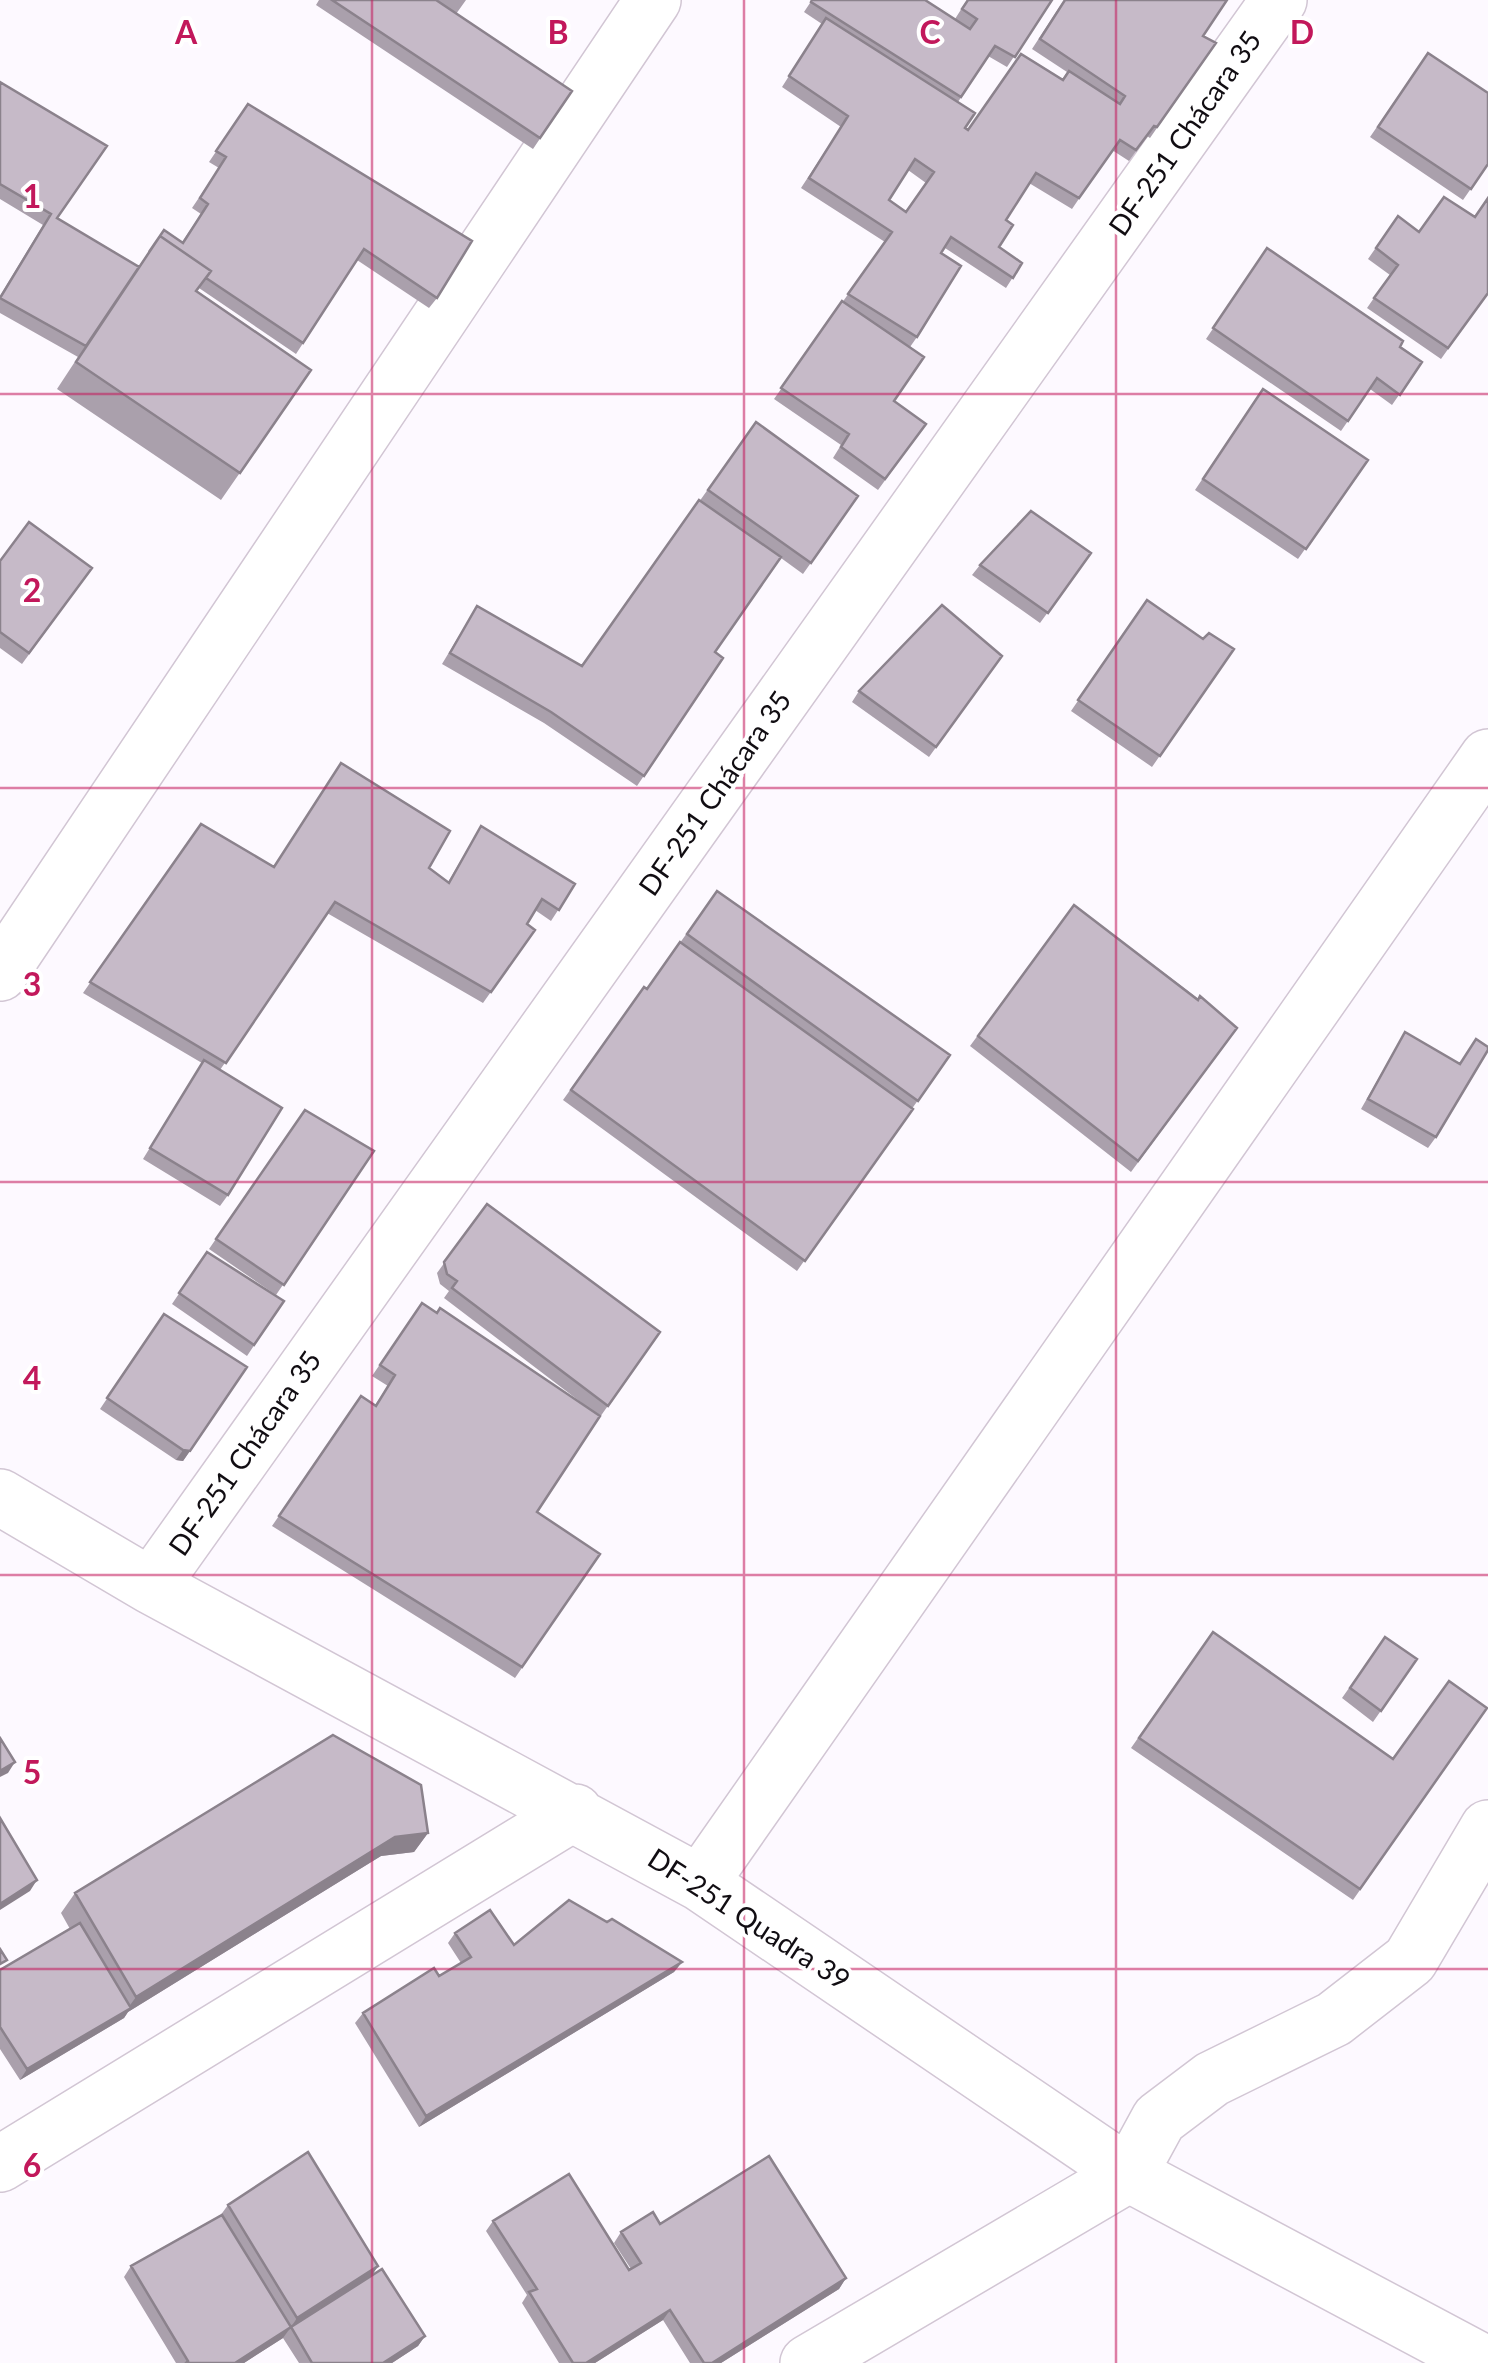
<svg xmlns="http://www.w3.org/2000/svg" width="1488" height="2363" font-family="Lato,sans-serif">
	<style>
		.lines { fill: none; stroke-linecap: round; stroke-linejoin: round }
		.minor-casing { stroke: #d2c6d4; stroke-width: 58 }
		.minor { stroke: #fff; stroke-width: 55 }
		.wall { fill: #aaa0ac; fill-rule: evenodd }
		.shaded-wall { fill: #8b828c }
		.building { fill: #c6bac8; stroke: #8b828c; stroke-width: 2.5; fill-rule: evenodd }
		.grid { fill: none; stroke: #c2185b; stroke-width: 2.5; stroke-opacity: 0.55 }
		.labels { text-anchor: middle; stroke-width: 8; stroke-linejoin: round; paint-order: stroke }
		.street-label { font-size: 28px; fill: #110d12; stroke: #fff }
		.grid-label { font-size: 32px; text-anchor: middle; font-weight: bold; fill: #c2185b; stroke: #fff; stroke-width: 8; stroke-linejoin: round; paint-order: stroke }
	</style>
	<rect width="100%" height="100%" fill="#fdf9ff"/>
	<g class="lines">
		<defs>
			<path id="minor" d="M0,973L653,0
				M0,1497L151,1586L700,1883L1129,2174L1484,2363
				M151,1586L1279,0
				M700,1883L1488,757
				M0,2164L575,1812
				M808,2363L1129,2174L1159,2119L1212,2079L1334,2019L1410,1960L1488,1828"/>
		</defs>
		<use href="#minor" class="minor-casing"/>
		<use href="#minor" class="minor"/>
	</g>
	<path class="wall" d="M319,0H466L456,14L572,91L533,149L316,5Z
		M812,0L955,19L967,0H1052L1007,67L988,56L958,102L965,128L968,130L1062,80L1067,72L1032,49L1064,0L1203,36L1216,43L1150,138L1147,136L1129,161L1112,150L1072,209L1029,183L1006,220L999,247L1022,263L1006,288L945,248L941,253L917,337L910,347L894,401L926,424L878,490L833,458L841,445L774,399L885,242L801,188L841,127L782,87L822,24L804,12ZM908,170L926,183L906,212L889,200Z
		M1428,53L1488,164L1463,200L1370,137Z
		M0,82L57,218L139,267L182,242L201,214L192,208L219,168L209,162L248,104L437,298L429,308L357,260L296,354L199,288L197,291L311,370L221,500L57,389L78,357L0,313V296L43,225L0,199Z
		M1398,216L1488,293L1441,359L1367,308L1390,275L1368,259Z
		M1267,248L1422,362L1392,405L1370,389L1341,431L1206,339Z
		M1263,389L1368,460L1298,559L1195,490Z
		M756,422L858,496L803,574L781,558L715,652L723,658L637,786L544,723L442,664L477,606L582,666Z
		M1091,553L1040,623L972,575L980,565Z
		M0,561L92,568L22,664L0,648Z
		M1147,600L1203,639L1234,649L1152,767L1071,711Z
		M1002,656L929,757L852,702L859,691Z
		M201,824L273,867L429,868L448,882L481,826L575,884L551,921L535,910L527,924L535,930L483,1003L327,913L220,1070L228,1195L220,1206L143,1159L202,1063L83,993Z
		M717,891L950,1055L797,1271L563,1100L644,987L647,989Z
		M1074,905L1237,1028L1131,1172L970,1046Z
		M1405,1032L1436,1137L1428,1148L1361,1109Z
		M305,1110L374,1151L276,1295L209,1249Z
		M487,1204L660,1332L600,1417L537,1512L600,1554L515,1678L272,1526L361,1396L375,1405L388,1386L372,1376L422,1303L595,1413L444,1298L449,1291L440,1284L437,1273Z
		M207,1252L284,1301L247,1356L172,1304Z
		M164,1314L247,1367L183,1461L176,1460L100,1409Z
		M1213,1632L1393,1759L1487,1708L1353,1900L1131,1748Z
		M1385,1637L1417,1659L1373,1722L1342,1698Z
		M428,1833L414,1852L381,1856L128,2012L124,2018L20,2080L0,2049V1970L70,1929L61,1913L75,1893Z
		M607,1922L682,1962L674,1972L419,2127L355,2023L363,2013L439,1976L461,1963L448,1943L455,1933L514,1945Z
		M228,2205L378,2266L372,2275L425,2336L418,2346L392,2363H299L283,2338L244,2363H176L124,2277L131,2266L220,2216Z
		M493,2221L629,2270L631,2269L614,2243L621,2232L660,2224L846,2278L839,2289L721,2363H690L663,2320L595,2363H559L522,2303L527,2295L486,2231Z"/>
	<path class="shaded-wall" d="M183,1450L190,1451L183,1461L176,1460Z
		M15,1762L8,1773L0,1777V1771Z
		M428,1833L414,1852L381,1856L128,2012L124,2018L20,2080L27,2069L125,2012L136,1997L395,1837Z
		M37,1880L30,1891L0,1910V1904Z
		M682,1962L674,1972L419,2127L426,2116Z
		M378,2266L365,2286L291,2327L283,2338L244,2363H235L291,2327L297,2318Z
		M846,2278L839,2289L721,2363H712Z
		M670,2310L663,2320L595,2363H586Z
		M425,2336L418,2346L392,2363H383Z"/>
	<path class="building" d="M332,0H436L572,91L540,138Z
		M812,0H925L970,29L977,19L962,9L968,0H1052L1015,57L995,46L961,97L811,2Z
		M1065,0H1227L1203,36L1216,43L1157,127L1154,126L1136,150L1120,140L1079,198L1036,173L1006,220L1013,225L999,247L1022,263L1013,278L951,237L941,253L961,266L917,337L848,294L892,232L809,178L848,116L789,76L826,18L975,113L965,128L968,130L1021,54L1063,80L1069,71L1120,104L1125,96L1040,39ZM915,159L934,172L906,212L889,200Z
		M1428,53L1488,93V164L1471,189L1378,127Z
		M0,82L107,146L57,218L139,267L86,346L0,298L51,214L0,184Z
		M248,104L472,241L437,298L364,249L303,343L206,278L211,271L160,236L149,252L164,230L183,243L208,204L200,198L226,157L216,151Z
		M1444,197L1475,217L1488,198V293L1448,348L1374,298L1398,265L1376,248L1398,216L1419,232Z
		M160,236L211,271L196,291L311,370L240,473L76,362Z
		M1267,248L1403,341L1400,347L1422,362L1400,395L1377,378L1348,421L1213,328Z
		M842,301L924,357L894,401L926,424L885,479L841,447L849,434L781,388Z
		M1263,389L1368,460L1306,549L1203,479Z
		M756,422L858,496L811,563L708,490Z
		M699,500L781,557L715,652L723,658L644,776L551,712L450,653L477,606L582,666Z
		M1031,511L1091,553L1048,613L980,565Z
		M29,522L92,568L29,653L0,632V561Z
		M1147,600L1203,639L1209,633L1234,649L1160,756L1078,700Z
		M942,605L1002,656L936,747L859,691Z
		M341,763L450,831L429,868L449,883L481,826L575,884L559,910L542,899L527,924L535,930L491,992L335,902L226,1063L90,982L201,824L274,867Z
		M717,891L950,1055L918,1101L687,934Z
		M1074,905L1198,1000L1200,996L1237,1028L1138,1161L978,1036Z
		M680,942L913,1109L805,1261L571,1090L644,987L647,989Z
		M1405,1032L1460,1064L1476,1039L1488,1047V1050L1436,1137L1368,1099Z
		M204,1060L282,1108L228,1195L150,1148Z
		M305,1110L374,1151L284,1285L216,1239Z
		M487,1204L660,1332L608,1406L452,1288L457,1281L447,1274L444,1262Z
		M207,1252L284,1301L254,1345L179,1293Z
		M422,1303L437,1313L440,1308L600,1416L537,1512L600,1554L522,1667L279,1516L361,1396L376,1406L395,1375L380,1365Z
		M164,1314L247,1367L190,1451L183,1450L107,1398Z
		M1213,1632L1393,1759L1449,1681L1487,1708L1360,1889L1139,1738Z
		M1385,1637L1417,1659L1381,1711L1350,1688Z
		M333,1735L421,1785L428,1833L395,1837L136,1997L75,1893Z
		M0,1738L15,1762L0,1771Z
		M0,1818L37,1880L0,1904Z
		M569,1900L607,1922L612,1919L682,1962L426,2116L363,2013L434,1968L439,1976L471,1957L455,1933L490,1910L514,1945Z
		M80,1923L131,2008L27,2069L0,2027V1970Z
		M0,1949L7,1960L0,1964Z
		M308,2152L378,2266L297,2318L228,2205Z
		M769,2156L846,2278L712,2363H704L670,2310L586,2363H573L529,2292L537,2289L493,2221L569,2174L629,2270L641,2263L621,2232L653,2212L660,2224Z
		M222,2215L291,2327L235,2363H186L188,2361L131,2266Z
		M382,2269L425,2336L383,2363H312L291,2327Z"/>
	<path class="grid" d="M372,0V2363M744,0V2363M1116,0V2363M0,394H1488M0,788H1488M0,1182H1488M0,1575H1488M0,1969H1488"/>
	<g class="labels">
		<g class="street-label">
			<text transform="translate(1185 133) rotate(-55)" y="10">DF-251 Chácara 35</text>
			<text transform="translate(715 793) rotate(-55)" y="10">DF-251 Chácara 35</text>
			<text transform="translate(245 1453) rotate(-55)" y="10">DF-251 Chácara 35</text>
			<text transform="translate(749 1919) rotate(33)" y="10">DF-251 Quadra 39</text>
		</g>
	</g>
	<g class="grid-label">
		<text x="186" y="44">A</text>
		<text x="558" y="44">B</text>
		<text x="930" y="44">C</text>
		<text x="1302" y="44">D</text>
		<text x="32" y="208">1</text>
		<text x="32" y="602">2</text>
		<text x="32" y="996">3</text>
		<text x="32" y="1390">4</text>
		<text x="32" y="1784">5</text>
		<text x="32" y="2177">6</text>
	</g>
</svg>
